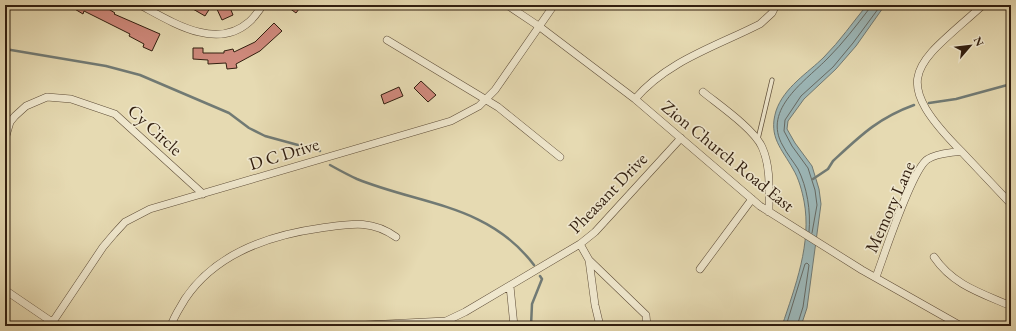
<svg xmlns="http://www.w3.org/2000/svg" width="1016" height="331" font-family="'EB Garamond',serif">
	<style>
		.water { fill: #9cb7b8; stroke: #717a74 }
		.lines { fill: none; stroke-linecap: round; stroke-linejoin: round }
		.shore { stroke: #666a64; stroke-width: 1 }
		.stream { stroke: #717a74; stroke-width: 2.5 }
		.building { fill: #cf897c; stroke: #311e0f }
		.service-casing { stroke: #5e4d38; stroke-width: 5 }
		.minor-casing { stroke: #5e4d38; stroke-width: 8 }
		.service { stroke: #efe7cd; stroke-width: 3.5 }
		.minor { stroke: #efe7cd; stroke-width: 7 }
		.labels { text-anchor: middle; stroke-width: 3.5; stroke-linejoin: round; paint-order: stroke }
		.street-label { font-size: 18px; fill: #311e0f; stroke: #efe7cd }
	</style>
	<rect width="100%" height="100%" fill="#e6dab2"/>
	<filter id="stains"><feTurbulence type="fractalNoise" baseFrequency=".005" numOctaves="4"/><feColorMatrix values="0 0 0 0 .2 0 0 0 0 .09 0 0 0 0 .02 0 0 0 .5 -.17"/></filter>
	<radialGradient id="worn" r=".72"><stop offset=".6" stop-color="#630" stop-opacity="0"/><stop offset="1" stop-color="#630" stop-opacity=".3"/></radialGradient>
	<path class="water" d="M867,5H885L856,46L836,69L804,99L788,121L787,129L795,143L812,166L819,189L821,204L807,308L801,326H782C795,287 812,243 804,201C802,191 799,179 793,169C782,149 768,137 776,111C784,87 808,73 824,57C840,41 853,22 867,5Z"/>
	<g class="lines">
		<path class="shore" d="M809,232C811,211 807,187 798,169C793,161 787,154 783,146C761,109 807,80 828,58C843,43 856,26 869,9L870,5
			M812,233L817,205L815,190L808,168L792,146L784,131L785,120L801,96L833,67L853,43L881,5
			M786,326L805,264L807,263L809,265L803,307L797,326"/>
		<path class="stream" d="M5,49L106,66L140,75L229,113L249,128L265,136L320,151
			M929,103L956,99L1011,84
			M330,165C339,170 348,175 357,179C421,205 488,204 534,265
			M813,179L828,169L833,161C860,136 878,118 914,105
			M531,326L532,304L542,279L540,276"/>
	</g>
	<path class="building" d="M68,5H102L115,13L114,14L160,34L152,51L143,47L144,44L129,36L130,34L84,11L83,14Z
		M186,5H212L205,16Z
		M215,5H229L233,15L222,20Z
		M285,5H302L296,13Z
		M274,23L282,31L260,51L236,64L237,68L227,69L226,63L208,64V60L193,59V48H203V53H224V51L233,49L234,52L255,42Z
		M421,81L436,95L428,102L414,88Z
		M399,87L403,96L384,104L381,95Z"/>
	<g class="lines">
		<defs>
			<path id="service" d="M758,139L772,80"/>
			<path id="minor" d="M140,5C172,22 216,51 249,22C255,17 259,10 263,5
				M507,5L540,27L635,99L760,206L862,270L961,326
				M387,40L498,107L560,157
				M703,92C719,105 754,129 762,147C771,167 769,191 769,212
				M635,99C667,61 717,46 760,24L772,13L776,5
				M5,139L10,122L15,116L26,106L47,97L71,99L115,114L203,194
				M961,151C886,75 917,65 983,5
				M580,244L589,260L646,315L647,326
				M934,257C953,285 981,293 1011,306
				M589,260L595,305L600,326
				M700,269L752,199
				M876,277C884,256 912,168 928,159C937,153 951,153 961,151L1011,204
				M510,286L514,326
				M5,290L52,322
				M50,326L103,247L114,234L125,222L150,209L451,121L479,106L495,90L554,5
				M171,326C174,316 180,308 185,299C215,254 270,235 321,228C350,224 371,219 396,237
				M345,326L446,321L465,312L580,244L595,232L681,138"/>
		</defs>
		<use href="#service" class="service-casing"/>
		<use href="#minor" class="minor-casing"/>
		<use href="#service" class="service"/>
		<use href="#minor" class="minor"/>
	</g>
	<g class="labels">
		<g class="street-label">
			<text transform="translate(155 130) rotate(42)" y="6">Cy Circle</text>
			<text transform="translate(284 154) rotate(-17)" y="6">D C Drive</text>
			<text transform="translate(728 156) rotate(39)" y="6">Zion Church Road East</text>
			<text transform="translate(608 193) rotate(-46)" y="6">Pheasant Drive</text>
			<text transform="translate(890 207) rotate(-66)" y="6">Memory Lane</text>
		</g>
	</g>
	<rect width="1016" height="331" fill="none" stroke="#e6dab2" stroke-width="20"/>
	<rect x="6" y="6" width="1004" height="319" fill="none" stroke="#311e0f" stroke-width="2"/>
	<rect x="10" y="10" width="996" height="311" fill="none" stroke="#311e0f"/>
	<g transform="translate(970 46) rotate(62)" stroke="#efe7cd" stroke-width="3" paint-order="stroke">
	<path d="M0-3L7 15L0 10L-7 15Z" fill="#311e0f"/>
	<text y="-6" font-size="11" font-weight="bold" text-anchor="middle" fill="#311e0f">N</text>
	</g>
	<rect width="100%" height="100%" filter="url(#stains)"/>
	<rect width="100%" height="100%" fill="url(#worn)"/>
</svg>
